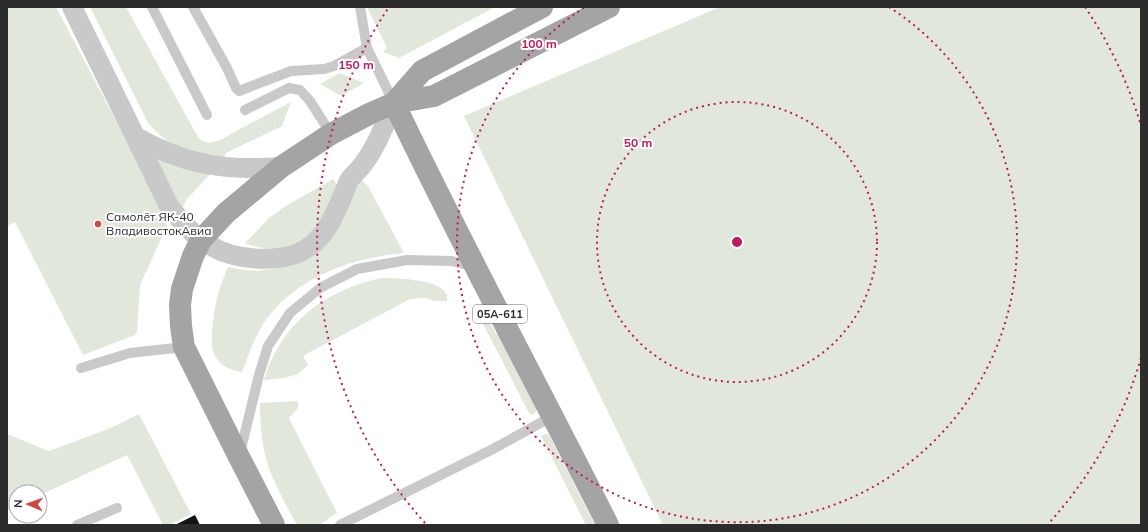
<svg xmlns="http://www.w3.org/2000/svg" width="1148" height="532" font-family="Mulish,sans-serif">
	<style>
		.green { fill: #e1e8db }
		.building { fill: #131313 }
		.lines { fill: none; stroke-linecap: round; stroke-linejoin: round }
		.lane { stroke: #c9c9c9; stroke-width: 10 }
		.street { stroke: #c9c9c9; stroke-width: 20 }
		.primary { stroke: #a4a4a4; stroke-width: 22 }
		.ring { fill: none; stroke: #c2185b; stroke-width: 2; stroke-dasharray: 2 4 }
		.poi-dot { fill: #ce4844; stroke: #fff; stroke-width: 1.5 }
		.labels { text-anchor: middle; stroke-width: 4; stroke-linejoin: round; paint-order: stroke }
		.shield { fill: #fff; stroke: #6b6b6b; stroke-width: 1 }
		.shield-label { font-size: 11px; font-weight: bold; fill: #2c2c2c }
		.poi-label { font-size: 12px; fill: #2c2c2c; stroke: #fff; text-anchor: start }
		.centre { fill: #c2185b; stroke: #fff; stroke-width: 2 }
		.ring-label { font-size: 12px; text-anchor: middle; font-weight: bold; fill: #c2185b; stroke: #fff; stroke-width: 4; stroke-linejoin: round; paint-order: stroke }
	</style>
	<rect width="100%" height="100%" fill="#fff"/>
	<path class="green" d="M7,7H56L164,212L167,226L140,285L137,332L135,335L83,355L15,222L7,226Z
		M90,7H126L199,139L209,143L221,140L238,130L291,102L282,126L226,153L224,158C207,155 183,151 169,142C161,137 155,130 148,123Z
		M367,7H495L399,58L383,52L387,48Z
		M720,7H1141V525H663L464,116Z
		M340,73L364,83L341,96L320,84Z
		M153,158L213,171L187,199L180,211Z
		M333,179L337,185C332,196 325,216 318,225C301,247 270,254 245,243L269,218L286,206Z
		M361,179L368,186L404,253C351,258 295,277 263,324C254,339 248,356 242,372C230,370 220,366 214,354C212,350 212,344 212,339C212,313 218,290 228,267L238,269L258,271L277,268L296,262L340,224Z
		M381,278C395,278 437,279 445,292C448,295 447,298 447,301H434L426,298L410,299L303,356L308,365L298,374L284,378L264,380C281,323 325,290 381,278Z
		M476,310L489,321L496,334L500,335L537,409L535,413L530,415Z
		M298,401V408L289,418L337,513L319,525H297C288,509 279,492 272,476C262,453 260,427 260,403Z
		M139,414L191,514L169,525H163L127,455L40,495V492H16V506L7,510V434L49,451L113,427Z
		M545,434L549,435L595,525H586L541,436Z"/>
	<path class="building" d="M195,515L200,525H175Z"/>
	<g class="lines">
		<path class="lane" d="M152,7L207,115
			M193,7L227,68L236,88L239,91L291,71L324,69L334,66L367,48
			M360,7L367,48L394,103
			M245,110L289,88L300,90L310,101L331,134
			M81,368L130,353L184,347
			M240,453L259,375L268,346L290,313L320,288L357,269L407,260L452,261L474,267
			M77,525L117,508
			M340,525L493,449L553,416"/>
		<path class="street" d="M72,7L169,206C181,221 193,236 211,246C236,261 285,265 310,246C328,233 335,213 344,193C346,189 347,183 350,179C354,174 360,169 364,163C377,145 385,124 394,103
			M136,137C184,165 226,171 281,167"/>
		<path class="primary" d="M394,103C462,246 537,384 608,525
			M394,103L422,71L542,7
			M274,525L239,457L184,347L181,326L180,305L182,289L193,256L201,240L226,213L281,167L331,134L369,114L394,103L434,96L609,7"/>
	</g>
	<g class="ring">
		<circle cx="737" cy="242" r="140"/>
		<path d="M889 7A280 280 0 1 1 585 7"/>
		<path d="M1141 358A420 420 0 0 1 1049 523M425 523A420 420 0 0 1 389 7M1085 7A420 420 0 0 1 1141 126"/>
	</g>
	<circle class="poi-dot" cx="98" cy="224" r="4"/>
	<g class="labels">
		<rect class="shield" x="473" y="305" width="54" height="18" rx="3"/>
		<g class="shield-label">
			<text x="500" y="318">05А-611</text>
		</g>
		<g class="poi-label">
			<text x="106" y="221">Самолёт ЯК-40<tspan x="106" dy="14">ВладивостокАвиа</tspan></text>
		</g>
	</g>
	<circle cx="737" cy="242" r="6" class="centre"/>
	<g class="ring-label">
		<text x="539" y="48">100 m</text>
		<text x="356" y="69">150 m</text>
		<text x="638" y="147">50 m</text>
	</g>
	<rect width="1148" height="532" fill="none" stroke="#2c2c2c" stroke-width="16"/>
	<g transform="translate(28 504) rotate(272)"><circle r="19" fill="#ffffff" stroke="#ababab"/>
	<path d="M0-3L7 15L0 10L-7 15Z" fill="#ce4844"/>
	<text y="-6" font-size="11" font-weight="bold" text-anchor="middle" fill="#2c2c2c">N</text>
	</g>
</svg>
